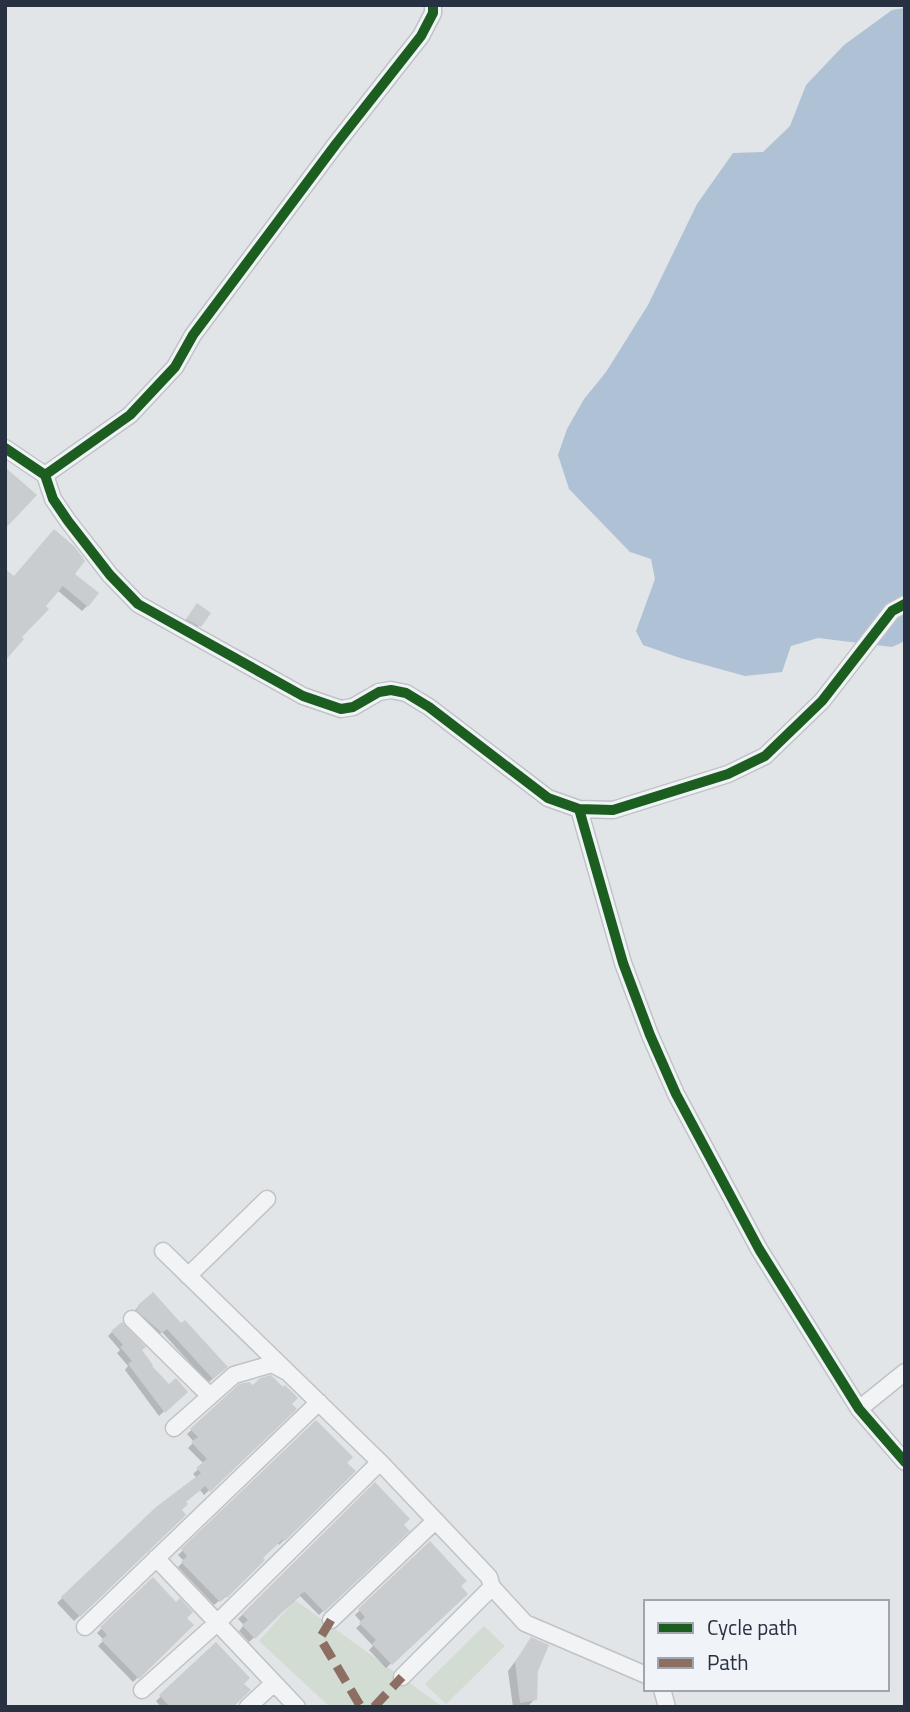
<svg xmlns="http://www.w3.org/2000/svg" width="910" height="1712" font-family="'Titillium Web',sans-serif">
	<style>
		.green { fill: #d3dcd3 }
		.water { fill: #afc1d4 }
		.shadow { fill: #0003 }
		.building { fill: #cacdd0 }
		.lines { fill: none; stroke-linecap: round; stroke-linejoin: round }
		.minor-casing { stroke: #c0c3c6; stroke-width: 19 }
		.minor { stroke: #f2f3f4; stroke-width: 16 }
		.quiet { stroke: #8d6e63; stroke-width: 9; stroke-dasharray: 18 9; stroke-linecap: butt }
		.cycleway-casing { stroke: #f0f3f7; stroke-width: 15 }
		.cycleway { stroke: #1b5e20; stroke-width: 10 }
	</style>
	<rect width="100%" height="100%" fill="#e2e5e8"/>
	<path class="green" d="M295,1600L443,1707H330L259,1641Z
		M484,1626L505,1646L446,1704L425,1684Z"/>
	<path class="water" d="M905,8V641L892,647L818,638L791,646L782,672L745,676L680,658L643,645L636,631L655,579L651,559L630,552L569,489L558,455L567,429L584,399L606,372L648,305L697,204L733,153L763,152L790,126L806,85L844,45L892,10Z"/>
	<path class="shadow" d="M72,574L87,606L82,611L57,590L14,578Z
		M193,610L199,626L195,630L183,624Z
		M139,1306L181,1326L226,1367L208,1383L162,1332L156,1337L134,1311Z
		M112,1332L140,1351L150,1366L169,1387L185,1392L159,1416L125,1370L128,1366L117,1353L120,1350L108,1336Z
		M240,1386L294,1409L204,1495L200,1490L184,1503L179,1510L184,1515L74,1621L57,1603L157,1508L197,1478L193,1474L204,1464L188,1448L194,1442L187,1434Z
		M316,1422L353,1471L279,1545L277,1542L261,1558L263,1560L221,1601L220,1600L214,1605L178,1567L184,1561L178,1555Z
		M375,1485L407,1530L319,1615L300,1596L249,1642L239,1631L244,1625L238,1619Z
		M430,1544L466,1594L386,1668L369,1650L373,1646L356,1628L362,1623L355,1615Z
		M152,1579L191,1625L133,1682L98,1646L104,1640L97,1633Z
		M532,1639L536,1670L535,1699L528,1706L513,1707L508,1671Z
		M216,1644L242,1684L231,1707H161L156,1701Z"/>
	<path class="building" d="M5,467L37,495L5,529Z
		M54,529L75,547L85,561L75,574L99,593L88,607L63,586L46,606L49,609L22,637L24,639L5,661V569L14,576Z
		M197,603L211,613L201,627L186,619Z
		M153,1292L181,1323L185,1320L228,1367L213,1379L167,1329L162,1333L136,1310L139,1307L138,1305Z
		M122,1322L146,1347L142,1350L153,1365L152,1366L169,1384L176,1378L188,1392L165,1413L128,1364L132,1361L120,1347L123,1345L111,1331Z
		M271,1375L283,1387L285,1385L298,1398L292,1404L297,1409L210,1492L205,1486L186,1502L188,1504L182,1510L186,1515L80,1617L61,1597L156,1507L201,1473L196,1468L207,1459L191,1442L198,1437L190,1429L239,1384L249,1382L253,1385L260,1378Z
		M316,1420L353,1457L347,1463L356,1471L285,1541L283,1539L263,1558L265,1560L227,1598L225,1596L220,1602L181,1562L187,1556L181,1549Z
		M375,1482L410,1519L404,1525L410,1531L324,1612L305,1592L302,1593L255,1639L242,1625L248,1620L242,1614Z
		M430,1541L467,1581L461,1586L468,1594L392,1665L372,1644L376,1640L359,1623L365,1617L358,1609Z
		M153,1577L176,1602L180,1598L193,1612L187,1618L194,1625L139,1679L101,1640L107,1635L100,1627Z
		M531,1637L549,1645L538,1671L537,1700L520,1703L515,1662Z
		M216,1642L250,1678L244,1684L251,1690L233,1707H170L159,1695Z"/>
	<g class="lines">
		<defs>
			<path id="minor" d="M5,448L45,475L130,415L175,367L193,335L336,144L421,36L433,13V5
				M45,475L53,499L68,521L110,575L138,604L303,696L341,709L353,707L379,692L391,690L406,693L429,707L548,798L579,809L613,810L728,774L765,756L822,701L892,611L905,604
				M579,809L623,963L650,1035L676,1094L759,1249L859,1409L905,1462
				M163,1251L380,1462L489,1577L492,1587L525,1623L646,1675
				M188,1276L267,1199
				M132,1319L210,1396
				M859,1409L905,1372
				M174,1428L234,1375L272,1364L285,1371
				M156,1558L297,1707
				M331,1620L435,1521
				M85,1627L319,1402
				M402,1677L492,1587
				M662,1689L667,1707
				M142,1690L217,1623L380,1462
				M248,1707L274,1683"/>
		</defs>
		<use href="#minor" class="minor-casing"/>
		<use href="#minor" class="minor"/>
		<path class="quiet" d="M331,1620L320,1638L361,1707
			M374,1707L402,1677"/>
		<defs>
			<path id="cycleway" d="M5,448L45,475L130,415L175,367L193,335L336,144L421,36L433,13V5
				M45,475L53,499L68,521L110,575L138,604L303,696L341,709L353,707L379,692L391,690L406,693L429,707L548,798L579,809L613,810L728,774L765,756L822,701L892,611L905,604
				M579,809L623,963L650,1035L676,1094L759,1249L859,1409L905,1462"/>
		</defs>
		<use href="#cycleway" class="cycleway-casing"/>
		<use href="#cycleway" class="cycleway"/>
	</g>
	<rect width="910" height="1712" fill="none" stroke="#283142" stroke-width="14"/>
	<rect x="644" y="1600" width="245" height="91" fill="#f0f3f7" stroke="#a0a5af" stroke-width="2"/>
	<rect x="658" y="1623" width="35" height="10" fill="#1b5e20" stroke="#a0a5af" stroke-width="2"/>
	<text x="707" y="1635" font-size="21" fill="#283142">Cycle path</text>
	<rect x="658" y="1658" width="35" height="10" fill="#8d6e63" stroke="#a0a5af" stroke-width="2"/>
	<text x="707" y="1670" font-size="21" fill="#283142">Path</text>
</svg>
